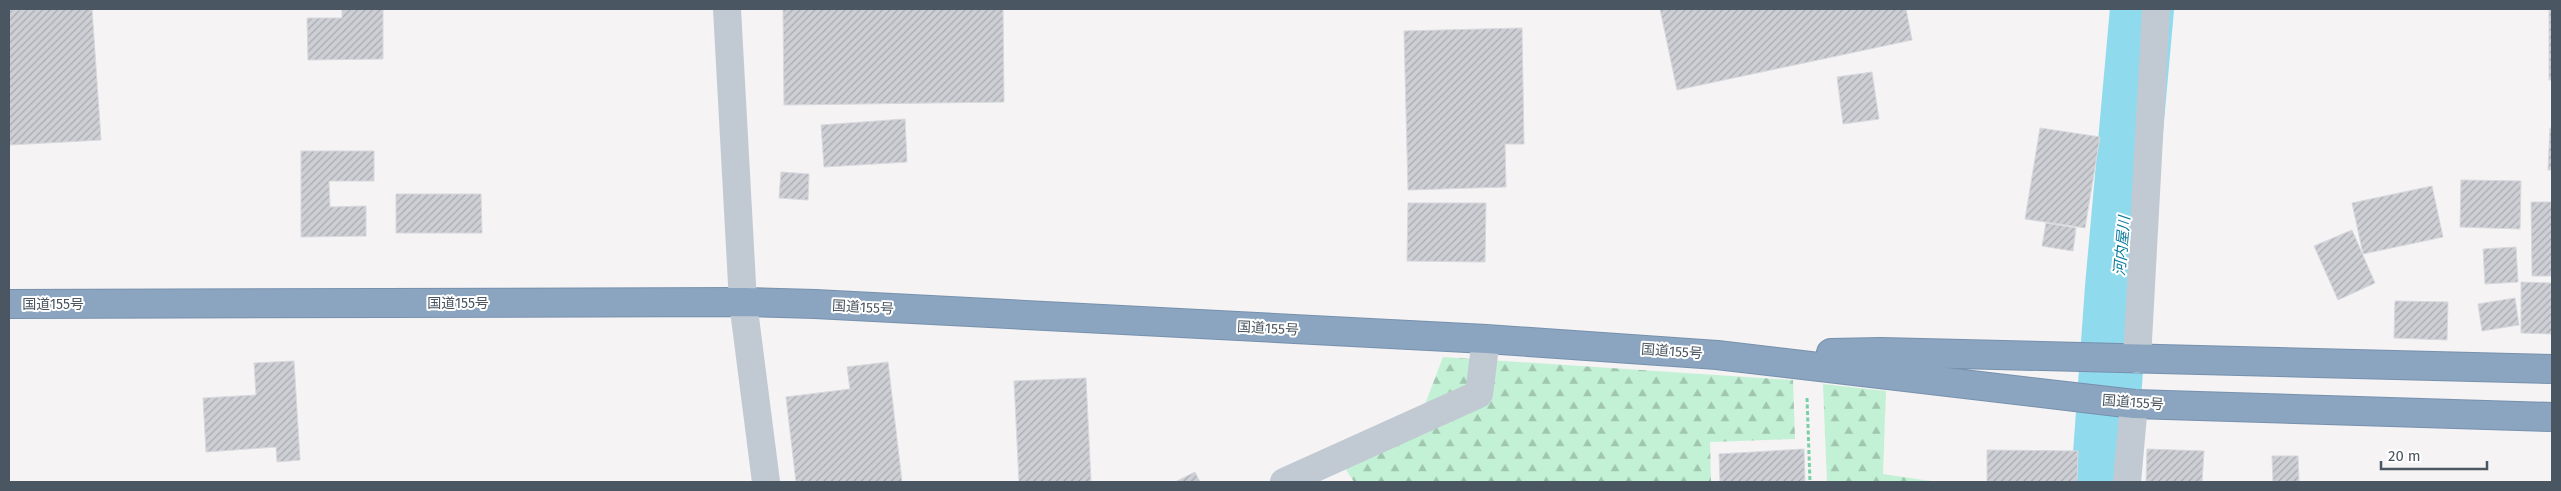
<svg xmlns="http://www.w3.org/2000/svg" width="2561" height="491" font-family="'Fira Sans','Noto Sans JP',sans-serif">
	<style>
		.forest { fill: url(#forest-firs) }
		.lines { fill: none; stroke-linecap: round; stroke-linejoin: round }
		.river { stroke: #90daee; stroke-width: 64 }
		.building { fill: url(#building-hatch); stroke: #d7d9de }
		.highway-casing { stroke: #7690ad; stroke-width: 30 }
		.path { stroke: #7ad0a6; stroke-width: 3; stroke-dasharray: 4 2.5; stroke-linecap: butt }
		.minor { stroke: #c1cad2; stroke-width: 28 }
		.highway { stroke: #8ba5c1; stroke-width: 28 }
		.labels { text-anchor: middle; stroke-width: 4; stroke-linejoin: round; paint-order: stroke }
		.street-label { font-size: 14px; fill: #4a5661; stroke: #fff }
		.water-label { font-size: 15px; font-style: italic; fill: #0c7c9b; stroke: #fff }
	</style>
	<defs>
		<pattern id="forest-firs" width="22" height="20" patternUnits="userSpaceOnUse" patternTransform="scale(1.25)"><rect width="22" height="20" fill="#c3f1d5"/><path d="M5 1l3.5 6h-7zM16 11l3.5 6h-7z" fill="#a0c6b0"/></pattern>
		<pattern id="building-hatch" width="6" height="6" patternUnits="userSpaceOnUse" patternTransform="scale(1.25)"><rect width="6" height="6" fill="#cdcfd5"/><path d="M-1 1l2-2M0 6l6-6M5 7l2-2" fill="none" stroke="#a8abb0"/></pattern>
	</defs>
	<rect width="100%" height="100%" fill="#f5f3f3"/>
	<path class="forest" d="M1443,357L1793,380L1795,439L1710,442L1711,482H1354L1345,468L1416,428Z
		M1823,384L1886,391L1883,474L1937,482H1827Z"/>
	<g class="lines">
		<path class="river" d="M2103,482L2117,287L2142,9"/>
	</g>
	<path class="building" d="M92,9L101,140L9,145V10Z
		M342,9H383V59L308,60L307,18H342Z
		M783,9H1003L1004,102L784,105Z
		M1660,9H1906L1912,40L1677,90Z
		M2549,9H2552V80H2549Z
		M1522,28L1524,144H1505L1506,187L1408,190L1404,31Z
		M1872,72L1879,119L1843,124L1837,77Z
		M905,119L907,162L824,167L821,125Z
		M2040,128L2100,137L2085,228L2025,219Z
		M2550,128H2552V170H2548Z
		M301,151H374V181H329L330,207L366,206V236L301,237Z
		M781,172L809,174L808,200L779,198Z
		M2461,180L2521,181L2520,229L2460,227Z
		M2432,186L2443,237L2363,254L2352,203Z
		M396,194H481L482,233H396Z
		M2531,202H2552V276H2532Z
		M1408,203H1486L1485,262L1407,261Z
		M2046,223L2076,228L2073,251L2042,246Z
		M2352,230L2375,283L2338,300L2314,246Z
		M2516,247L2518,282L2485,284L2483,249Z
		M2521,282L2552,283V334L2521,333Z
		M2515,298L2519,325L2482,331L2478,304Z
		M2395,301L2448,302L2447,340L2394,338Z
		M294,361L300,460L277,462L276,447L206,452L203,398L256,395L254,363Z
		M888,362L902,482H796L786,397L850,389L847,367Z
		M1086,378L1091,482H1019L1014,381Z
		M1804,449L1805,482H1720L1719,454Z
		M2147,449L2204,451L2202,482H2146Z
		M1987,450L2078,451L2077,482H1987Z
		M2272,456H2298L2299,482H2273Z
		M1195,472L1200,482H1175Z"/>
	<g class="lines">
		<defs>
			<path id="highway" d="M9,304L743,302L815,304L1486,339L1717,355L2134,404L2552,417
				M1831,353L1881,352L2552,369"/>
		</defs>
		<use href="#highway" class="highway-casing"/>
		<path class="path" d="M1807,398L1810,482"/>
		<path class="minor" d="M727,9L743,302L766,482
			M2137,359L2156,9
			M1284,482L1479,394L1486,339
			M2127,482L2134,404"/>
		<use href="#highway" class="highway"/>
	</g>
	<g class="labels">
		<g class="street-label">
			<text x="458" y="308">国道155号</text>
			<text x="53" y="309">国道155号</text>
			<text transform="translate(863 307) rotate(3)" y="5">国道155号</text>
			<text transform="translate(1268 328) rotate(3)" y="5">国道155号</text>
			<text transform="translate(1672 351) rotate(4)" y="5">国道155号</text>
			<text transform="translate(2133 402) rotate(4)" y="5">国道155号</text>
		</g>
		<g class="water-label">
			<text transform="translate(2122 246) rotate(-85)" y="5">河内屋川</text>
		</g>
	</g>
	<rect width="2561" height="491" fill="none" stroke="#4a5661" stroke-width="20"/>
	<path d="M2381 461v8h106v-8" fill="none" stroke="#4a5661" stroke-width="2.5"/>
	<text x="2388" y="461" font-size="15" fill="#4a5661" stroke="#ffffff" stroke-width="4" paint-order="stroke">20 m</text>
</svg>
